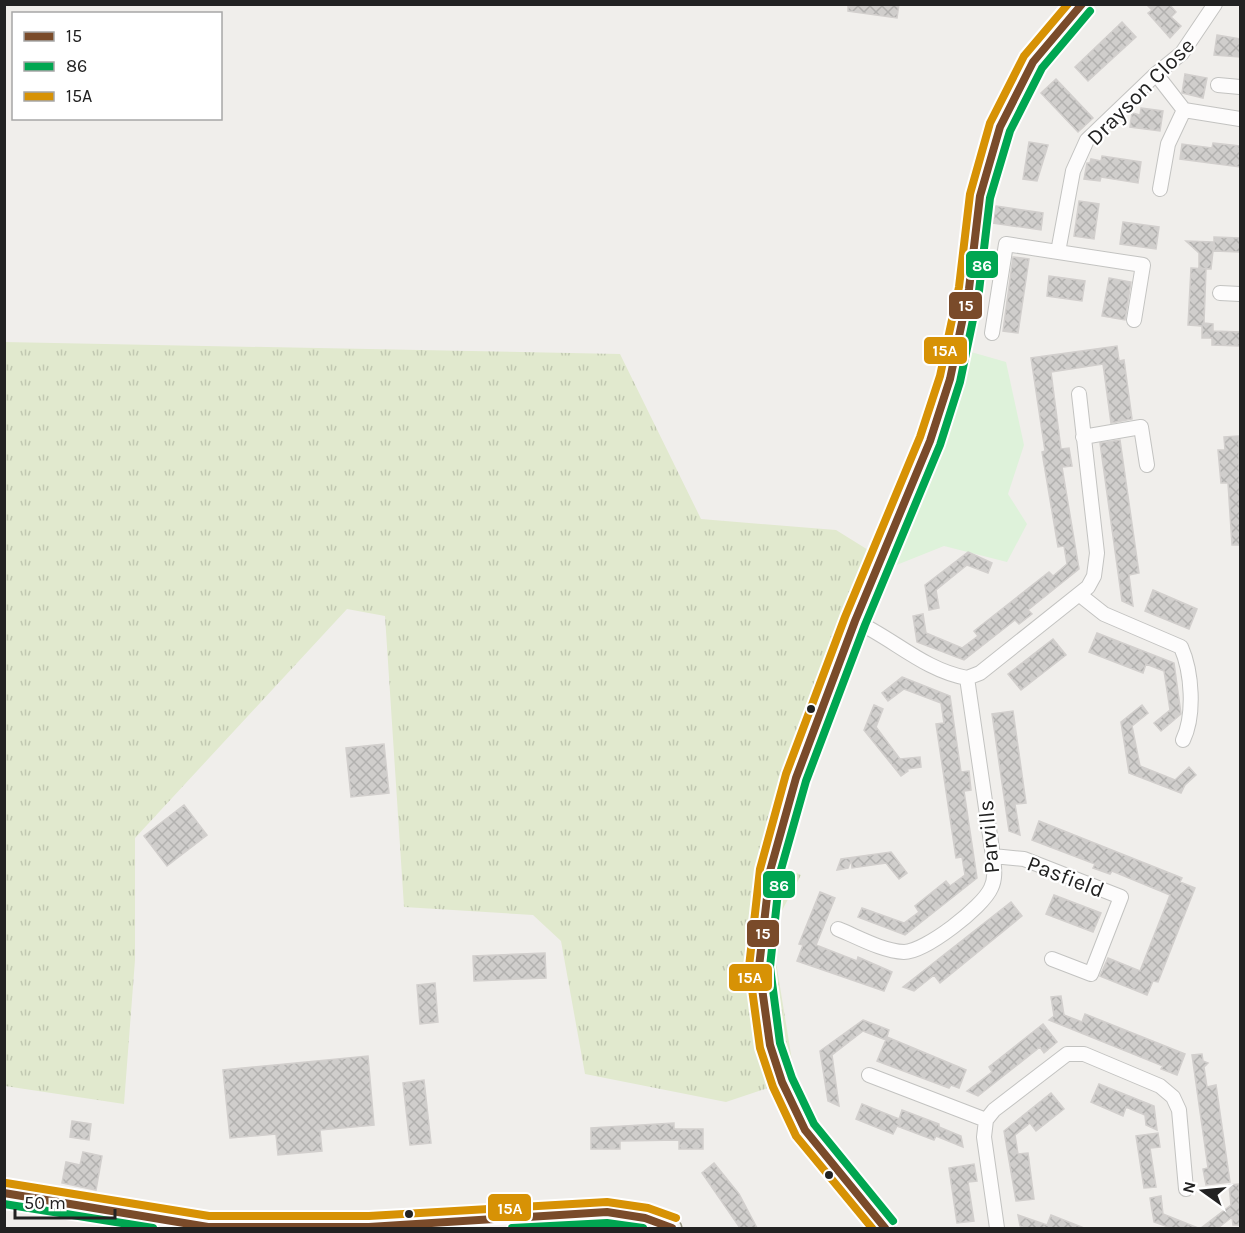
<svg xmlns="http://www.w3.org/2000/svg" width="1245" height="1233" font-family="Karla,sans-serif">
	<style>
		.grass { fill: url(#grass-tufts) }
		.park { fill: #def2da }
		.building { fill: url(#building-cross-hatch); stroke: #d2cfcd; stroke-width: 1.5 }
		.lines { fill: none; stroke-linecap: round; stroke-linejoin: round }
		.street-casing { stroke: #c3c3c1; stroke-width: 16 }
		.secondary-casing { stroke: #999884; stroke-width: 21 }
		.street { stroke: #fdfcfc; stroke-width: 14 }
		.secondary { stroke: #f4f3ee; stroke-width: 18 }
		.bus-1-casing { stroke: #fff; stroke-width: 12 }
		.bus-2-casing { stroke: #fff; stroke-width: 12 }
		.bus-3-casing { stroke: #fff; stroke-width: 12 }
		.bus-1 { stroke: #7a4b2a; stroke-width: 8 }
		.bus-2 { stroke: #00a651; stroke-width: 8 }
		.bus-3 { stroke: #d79205; stroke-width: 8 }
		.bus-dot { fill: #222; stroke: #fff; stroke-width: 2 }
		.labels { text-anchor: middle; stroke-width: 4.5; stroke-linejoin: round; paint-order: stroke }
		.street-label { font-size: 22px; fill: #222; stroke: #fff }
		.line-badge { stroke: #fff; stroke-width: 2 }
		.badge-label { font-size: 16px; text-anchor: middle; font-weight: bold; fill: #fff }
	</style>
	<defs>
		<pattern id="grass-tufts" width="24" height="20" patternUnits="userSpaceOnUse" patternTransform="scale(1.5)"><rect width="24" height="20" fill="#e1e9ce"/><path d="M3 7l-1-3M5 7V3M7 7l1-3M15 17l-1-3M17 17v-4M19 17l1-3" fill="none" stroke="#c1c8b1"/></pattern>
		<pattern id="building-cross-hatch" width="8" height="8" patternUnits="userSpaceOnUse" patternTransform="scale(1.5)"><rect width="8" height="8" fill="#d0cecc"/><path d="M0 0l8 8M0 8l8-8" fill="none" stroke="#b2b1af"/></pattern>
	</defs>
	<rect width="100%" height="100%" fill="#f0eeeb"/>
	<path class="grass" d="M4,342L620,354L701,519L836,530L894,566L863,631L777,864L801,875L771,931L795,1079L726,1102L585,1074L561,941L533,915L404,907L385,616L347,609L135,838V960L124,1104L5,1086Z"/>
	<path class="park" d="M971,352L1006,362L1024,445L1008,494L1027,524L1007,562L944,546L894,566Z"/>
	<path class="building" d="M848,4H899L897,18L848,11Z
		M1146,4H1169L1176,12L1171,17L1181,26L1170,38L1148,13L1152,10Z
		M1122,22L1136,37L1088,81L1075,67Z
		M1217,35L1240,39V57L1214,55Z
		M1185,74L1207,78L1203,98L1182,93Z
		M1056,79L1093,118L1078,132L1041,93Z
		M1141,108L1163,111L1160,131L1130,127L1132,113L1140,115Z
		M1029,142L1048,145L1037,181L1023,179Z
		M1213,143L1240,146V167L1180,159L1182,144L1212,148Z
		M1102,156L1141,162L1138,183L1101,177L1100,181L1084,179L1087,163H1090L1091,159L1101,161Z
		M1079,201L1099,204L1094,239L1074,236Z
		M996,206L1043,213L1041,230L993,223Z
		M1123,222L1159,227L1156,249L1120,244Z
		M1214,237L1240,238V252L1214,251V242L1211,269L1199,268V253L1186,241L1214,242Z
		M1013,257L1029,259L1018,333L1003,331Z
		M1191,268L1206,269L1204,323L1213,324V331L1240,332V346L1212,345V338H1202V326L1188,325Z
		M1049,276L1085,281L1082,301L1047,296Z
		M1109,278L1131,282L1125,320L1102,316Z
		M1117,346L1119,361L1124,360L1132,419L1111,423L1103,364L1051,372L1061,449L1069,448L1072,466L1062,467L1079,569L1028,610L1032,614L1019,624L1015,620L964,660L917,642L913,616L923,614L926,633L962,648L978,636L974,631L1049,572L1053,576L1067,564L1064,546L1058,547L1042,452L1045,451L1031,358Z
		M1239,436L1240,545H1232L1228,483H1221L1218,450H1225L1224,437Z
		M1120,440L1139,573L1129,575L1133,606L1122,601L1100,443Z
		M968,552L992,563L988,573L967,565L936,590L939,608L929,610L925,585Z
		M1153,590L1197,609L1189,629L1145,611Z
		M1097,633L1174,663L1181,714L1161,731L1154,723L1170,710L1164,671L1146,664L1143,673L1089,652Z
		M1053,639L1066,655L1021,690L1008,674Z
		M902,677L950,696L961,772L969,771L971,790L964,791L977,878L905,935L858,917L862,908L904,923L919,912L915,906L946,881L950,886L965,875L962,857L956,858L936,724L944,723L941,703L904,689L888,701L882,693Z
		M874,705L883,709L876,727L900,759L920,757L921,767L907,769L908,771L901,776L864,730Z
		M1142,705L1148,713L1132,726L1140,766L1175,780L1189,767L1196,775L1185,785L1181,793L1129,773L1121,722Z
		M1013,711L1026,803L1015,804L1020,835L1009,831L992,714Z
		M384,744L389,793L351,797L346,748Z
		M184,805L207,835L167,866L144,836Z
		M1039,821L1182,878L1180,882L1195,888L1158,982L1153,981L1147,995L1100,976L1108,958L1140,971L1170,895L1112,871L1110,874L1093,868L1095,864L1032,840Z
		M891,852L907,873L899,879L886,863L852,868L851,860L848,868L837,870L841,859Z
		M820,892L835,898L816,945L857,961L858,957L892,972L884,991L797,961L803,945L799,944Z
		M1054,895L1101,913L1093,932L1046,914Z
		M1011,902L1022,916L940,983L934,975L914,991L903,987Z
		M545,953L546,978L474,981L473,956Z
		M435,983L438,1022L420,1024L417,985Z
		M1061,996L1064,1015L1082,1022L1085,1014L1185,1054L1177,1075L1161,1069L1163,1066L1049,1020L1054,1016L1051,997Z
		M863,1020L889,1030L886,1040L863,1031L832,1055L839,1106L828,1101L820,1051Z
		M1043,1024L1057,1042L1044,1053L1040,1047L978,1096L967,1091L992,1072L989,1067Z
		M887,1037L966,1070L959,1088L951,1085L949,1088L877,1061Z
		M1202,1054L1203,1061L1208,1063L1204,1067L1207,1087L1216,1085L1230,1182L1206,1185L1203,1169L1208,1168L1192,1055Z
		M368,1056L374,1125L320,1130L322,1151L278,1155L276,1134L230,1138L223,1070Z
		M424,1080L431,1143L410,1145L403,1083Z
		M1099,1084L1154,1106L1157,1130L1146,1125L1145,1115L1126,1107L1123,1116L1091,1102Z
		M1051,1093L1064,1109L1036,1131L1030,1123L1015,1135L1018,1154L1028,1153L1034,1199L1016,1201L1004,1131Z
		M862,1104L899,1119L902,1110L939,1124V1127L961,1136L963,1147L936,1136L934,1140L897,1126L893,1134L856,1119Z
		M72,1121L91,1124L89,1140L70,1137Z
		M674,1123V1129H703V1149H679V1140L620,1141V1149H591V1128Z
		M1158,1133L1160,1147L1150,1148L1156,1187L1144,1188L1136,1136Z
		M83,1152L102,1156L96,1190L62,1183L66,1162L80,1165Z
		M714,1163L739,1194L757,1228H740L702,1173Z
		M974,1164L977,1181L968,1182L974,1221L957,1223L949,1168Z
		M1239,1184L1240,1225H1233L1232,1217L1218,1228H1201L1231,1205L1229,1185Z
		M1161,1196L1163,1214L1198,1228H1171L1154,1222L1150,1198Z
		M1018,1215L1047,1225L1051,1215L1084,1228H1027L1020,1226Z"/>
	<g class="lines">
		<defs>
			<path id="street" d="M1156,74L1184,110L1240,119
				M1218,85L1240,87
				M1160,189L1168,144L1184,110
				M1058,252L1073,171L1087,140L1156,74L1182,53L1215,4
				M1220,293L1240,294
				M992,333L1006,244L1143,265L1134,320
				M1083,437L1141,427L1147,465
				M1080,595L1104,614L1181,647C1192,672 1195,715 1183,740
				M855,621C894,639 924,670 967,678L980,673L1088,587L1094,576L1097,553L1079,394
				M993,856L1024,859L1121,897L1091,974L1052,959
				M838,929C858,937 882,951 904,952C925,952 983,907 991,888C996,878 994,867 993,856L967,678
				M869,1075L986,1120
				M997,1228L984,1137L986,1120L994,1110L1067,1054H1084L1160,1086L1173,1097L1179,1110L1186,1189"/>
			<path id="secondary" d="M4,1193L208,1227H369L607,1212L645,1218L672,1228
				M885,1228L805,1130L782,1082L770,1045L759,967L770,871L775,846L796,778L855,621L930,441L950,379L969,289L980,196L1000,127L1033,62L1082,4"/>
		</defs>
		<use href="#street" class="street-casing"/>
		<use href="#secondary" class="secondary-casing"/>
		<use href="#street" class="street"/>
		<use href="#secondary" class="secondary"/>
		<defs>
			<path id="bus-1" d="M4,1193L208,1227H369L607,1212L645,1218L672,1228
				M885,1228L805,1130L782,1082L770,1045L759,967L770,871L796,778L855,621L930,441L950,379L969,289L980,196L1000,127L1033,62L1082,4"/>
			<path id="bus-2" d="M4,1204L153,1228
				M893,1221L814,1124L792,1078L780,1043L770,967L780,873L806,781L865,625L940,445L960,382L979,291L990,198L1010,131L1042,68L1090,11
				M512,1228L607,1223L643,1228"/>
			<path id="bus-3" d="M6,1183L209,1216H369L607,1202L648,1208L676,1218
				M872,1228L796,1136L773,1087L760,1048L749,967L760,869L786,774L845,617L920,437L940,376L959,287L970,194L990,123L1024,56L1068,4"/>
		</defs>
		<use href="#bus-1" class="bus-1-casing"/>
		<use href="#bus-2" class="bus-2-casing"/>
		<use href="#bus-3" class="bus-3-casing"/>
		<use href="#bus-1" class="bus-1"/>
		<use href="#bus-2" class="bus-2"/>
		<use href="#bus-3" class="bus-3"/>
	</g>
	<g class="bus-dot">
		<circle cx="811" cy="709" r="5"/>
		<circle cx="829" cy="1175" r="5"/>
		<circle cx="409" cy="1214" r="5"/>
	</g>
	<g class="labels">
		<g class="street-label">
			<text transform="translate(1140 91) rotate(-45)" y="8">Drayson Close</text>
			<text transform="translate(988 837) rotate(-95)" y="8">Parvills</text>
			<text transform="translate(1066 876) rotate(21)" y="8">Pasfield</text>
		</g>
	</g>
	<g class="line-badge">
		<rect x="965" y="250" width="34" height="29" rx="6" fill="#00a651"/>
		<rect x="948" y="291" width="35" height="29" rx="6" fill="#7a4b2a"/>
		<rect x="923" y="336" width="45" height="29" rx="6" fill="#d79205"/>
		<rect x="762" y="870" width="34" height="29" rx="6" fill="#00a651"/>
		<rect x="746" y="919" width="34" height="29" rx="6" fill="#7a4b2a"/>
		<rect x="728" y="963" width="45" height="29" rx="6" fill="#d79205"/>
		<rect x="487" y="1193" width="45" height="29" rx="6" fill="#d79205"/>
	</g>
	<g class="badge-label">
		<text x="982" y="271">86</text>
		<text x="966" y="311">15</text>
		<text x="945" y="356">15A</text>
		<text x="779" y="891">86</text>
		<text x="763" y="939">15</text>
		<text x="750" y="983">15A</text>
		<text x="510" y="1214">15A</text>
	</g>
	<rect width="1245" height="1233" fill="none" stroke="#222222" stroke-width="12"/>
	<rect x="12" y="12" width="210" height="108" fill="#ffffff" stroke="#a7a7a7" stroke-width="1.5"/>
	<rect x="24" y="32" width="30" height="9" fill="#7a4b2a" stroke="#a7a7a7" stroke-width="1.5"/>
	<text x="66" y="42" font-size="18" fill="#222222">15</text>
	<rect x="24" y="62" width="30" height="9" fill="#00a651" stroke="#a7a7a7" stroke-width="1.5"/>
	<text x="66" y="72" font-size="18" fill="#222222">86</text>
	<rect x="24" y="92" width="30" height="9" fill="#d79205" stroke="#a7a7a7" stroke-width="1.5"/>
	<text x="66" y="102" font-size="18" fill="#222222">15A</text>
	<g transform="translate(1203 1191) rotate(285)" stroke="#ffffff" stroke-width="4.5" paint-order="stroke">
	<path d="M0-4.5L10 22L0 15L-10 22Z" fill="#222222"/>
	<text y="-9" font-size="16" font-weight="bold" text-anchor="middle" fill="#222222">N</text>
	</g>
	<path d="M15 1209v9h100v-9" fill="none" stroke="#222222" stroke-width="3"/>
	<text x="24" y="1209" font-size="18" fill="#222222" stroke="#ffffff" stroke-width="4.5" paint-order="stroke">50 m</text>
</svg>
